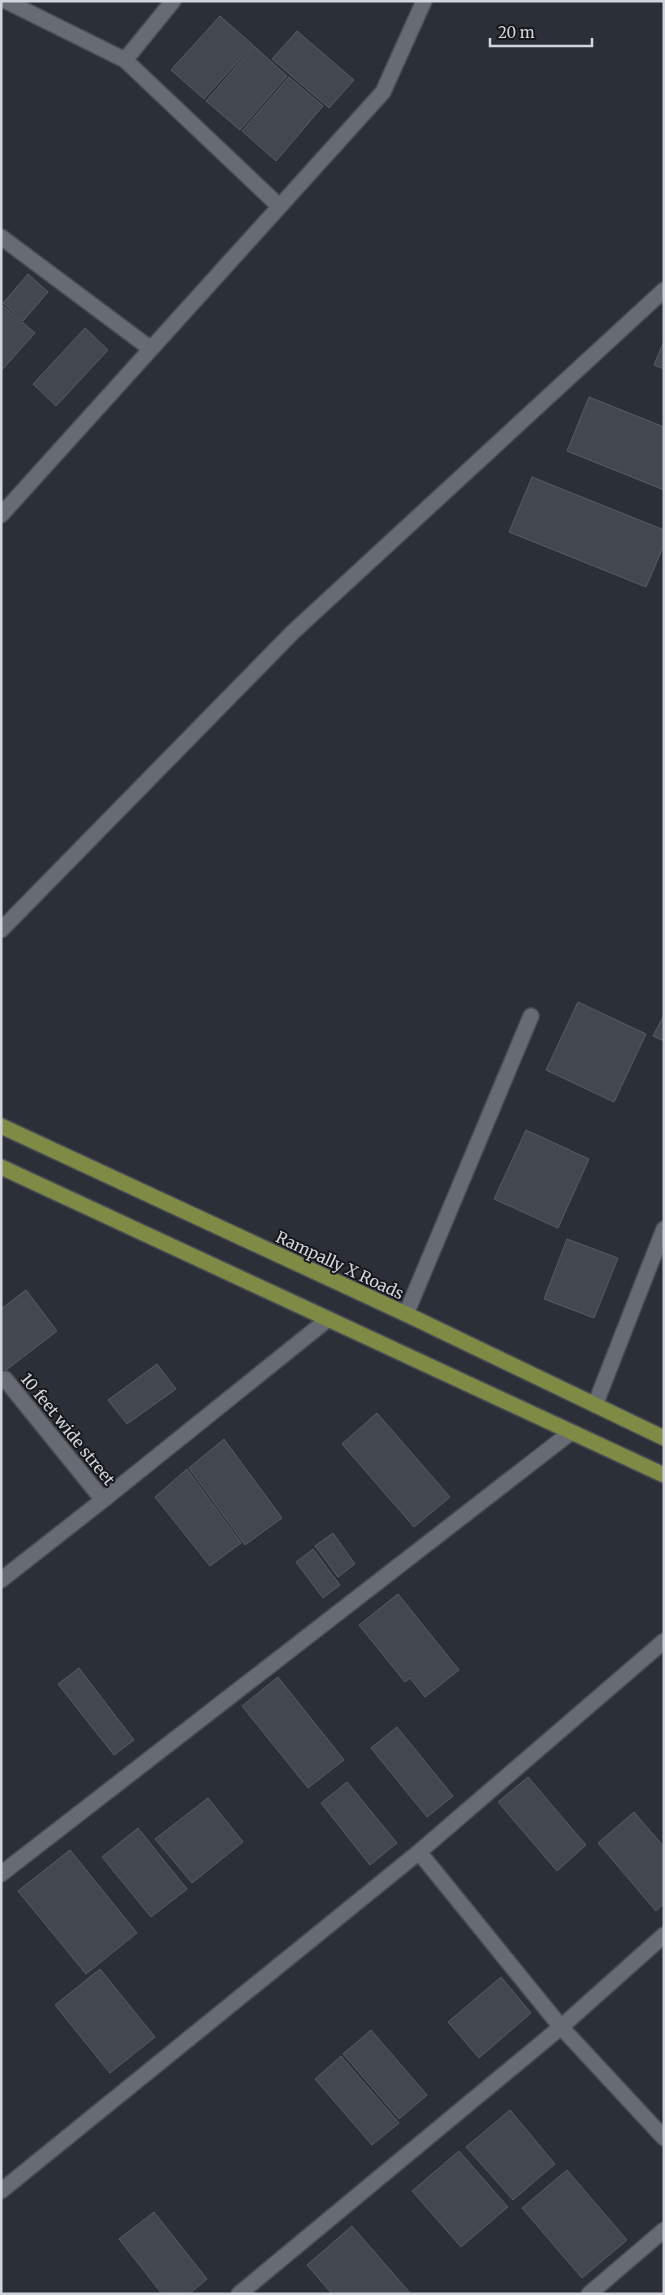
<svg xmlns="http://www.w3.org/2000/svg" width="665" height="2295" font-family="Merriweather,serif">
	<style>
		.building { fill: #424750; stroke: #575c65 }
		.lines { fill: none; stroke-linecap: round; stroke-linejoin: round }
		.minor-casing { stroke: #484c54; stroke-width: 18 }
		.major-casing { stroke: #484c54; stroke-width: 18 }
		.minor { stroke: #666b74; stroke-width: 15 }
		.major { stroke: #7f8b45; stroke-width: 15 }
		.labels { text-anchor: middle; stroke-width: 4; stroke-linejoin: round; paint-order: stroke }
		.street-label { font-size: 16px; fill: #d2d5db; stroke: #15171b }
	</style>
	<rect width="100%" height="100%" fill="#2b2f38"/>
	<path class="building" d="M220,16L253,45L204,99L171,70Z
		M297,31L354,80L329,108L272,59Z
		M254,46L287,76L240,130L206,101Z
		M289,77L323,106L276,161L242,131Z
		M28,274L48,292L23,321L3,303Z
		M2,305L35,333L1,371V306Z
		M85,328L108,350L56,406L33,384Z
		M664,341V369L654,365Z
		M589,397L664,427V490L567,451Z
		M532,477L664,530V545L646,587L509,532Z
		M578,1002L646,1034L614,1102L546,1070Z
		M664,1015V1041L653,1036Z
		M526,1130L589,1159L558,1228L494,1199Z
		M567,1239L618,1258L594,1318L544,1299Z
		M26,1290L57,1331L1,1374V1309Z
		M157,1364L176,1389L127,1424L108,1400Z
		M377,1413L450,1497L414,1527L342,1444Z
		M224,1439L282,1518L245,1545L189,1468Z
		M187,1469L241,1543L210,1566L155,1497Z
		M333,1533L355,1564L338,1577L315,1546Z
		M313,1549L340,1585L323,1598L296,1562Z
		M398,1594L459,1670L425,1697L410,1678L405,1682L359,1625Z
		M79,1668L134,1740L114,1755L58,1684Z
		M278,1677L344,1760L308,1788L242,1706Z
		M397,1727L453,1796L427,1817L371,1748Z
		M528,1777L586,1845L557,1871L498,1802Z
		M347,1782L397,1843L370,1865L321,1803Z
		M208,1798L243,1842L192,1883L155,1839Z
		M634,1812L664,1847V1904L656,1911L598,1843Z
		M138,1828L187,1889L151,1917L102,1857Z
		M70,1850L137,1933L86,1974L18,1891Z
		M100,1969L155,2037L110,2073L55,2005Z
		M501,1977L531,2013L479,2058L448,2022Z
		M371,2030L427,2095L399,2119L343,2054Z
		M341,2056L399,2123L372,2145L315,2079Z
		M510,2110L555,2164L513,2200L466,2147Z
		M459,2151L508,2207L461,2247L412,2191Z
		M567,2170L627,2240L582,2278L522,2208Z
		M154,2212L207,2279L189,2294H162L119,2239Z
		M352,2226L411,2294H332L307,2265Z"/>
	<g class="lines">
		<defs>
			<path id="minor" d="M6,1L125,60L279,206
				M125,60L173,1
				M1,237L151,349
				M1,515L383,92L424,1
				M1,930L293,632L664,290
				M406,1314L531,1016
				M5,1379L103,1500
				M595,1405L664,1229
				M1,1580L103,1500L327,1320
				M419,1852L561,2027L664,2138
				M1,1874L570,1433
				M1,2191L419,1852L664,1641
				M239,2294L561,2027L664,1935
				M589,2294L664,2230"/>
			<path id="major" d="M1,1126L406,1314L664,1438
				M1,1167L664,1475"/>
		</defs>
		<use href="#minor" class="minor-casing"/>
		<use href="#major" class="major-casing"/>
		<use href="#minor" class="minor"/>
		<use href="#major" class="major"/>
	</g>
	<g class="labels">
		<g class="street-label">
			<text transform="translate(340 1265) rotate(25)" y="6">Rampally X Roads</text>
			<text transform="translate(68 1429) rotate(51)" y="6">10 feet wide street</text>
		</g>
	</g>
	<rect width="665" height="2295" fill="none" stroke="#d2d5db" stroke-width="5"/>
	<path d="M490 38v8h102v-8" fill="none" stroke="#d2d5db" stroke-width="2.5"/>
	<text x="498" y="38" font-size="15" fill="#d2d5db" stroke="#15171b" stroke-width="4" paint-order="stroke">20 m</text>
</svg>
